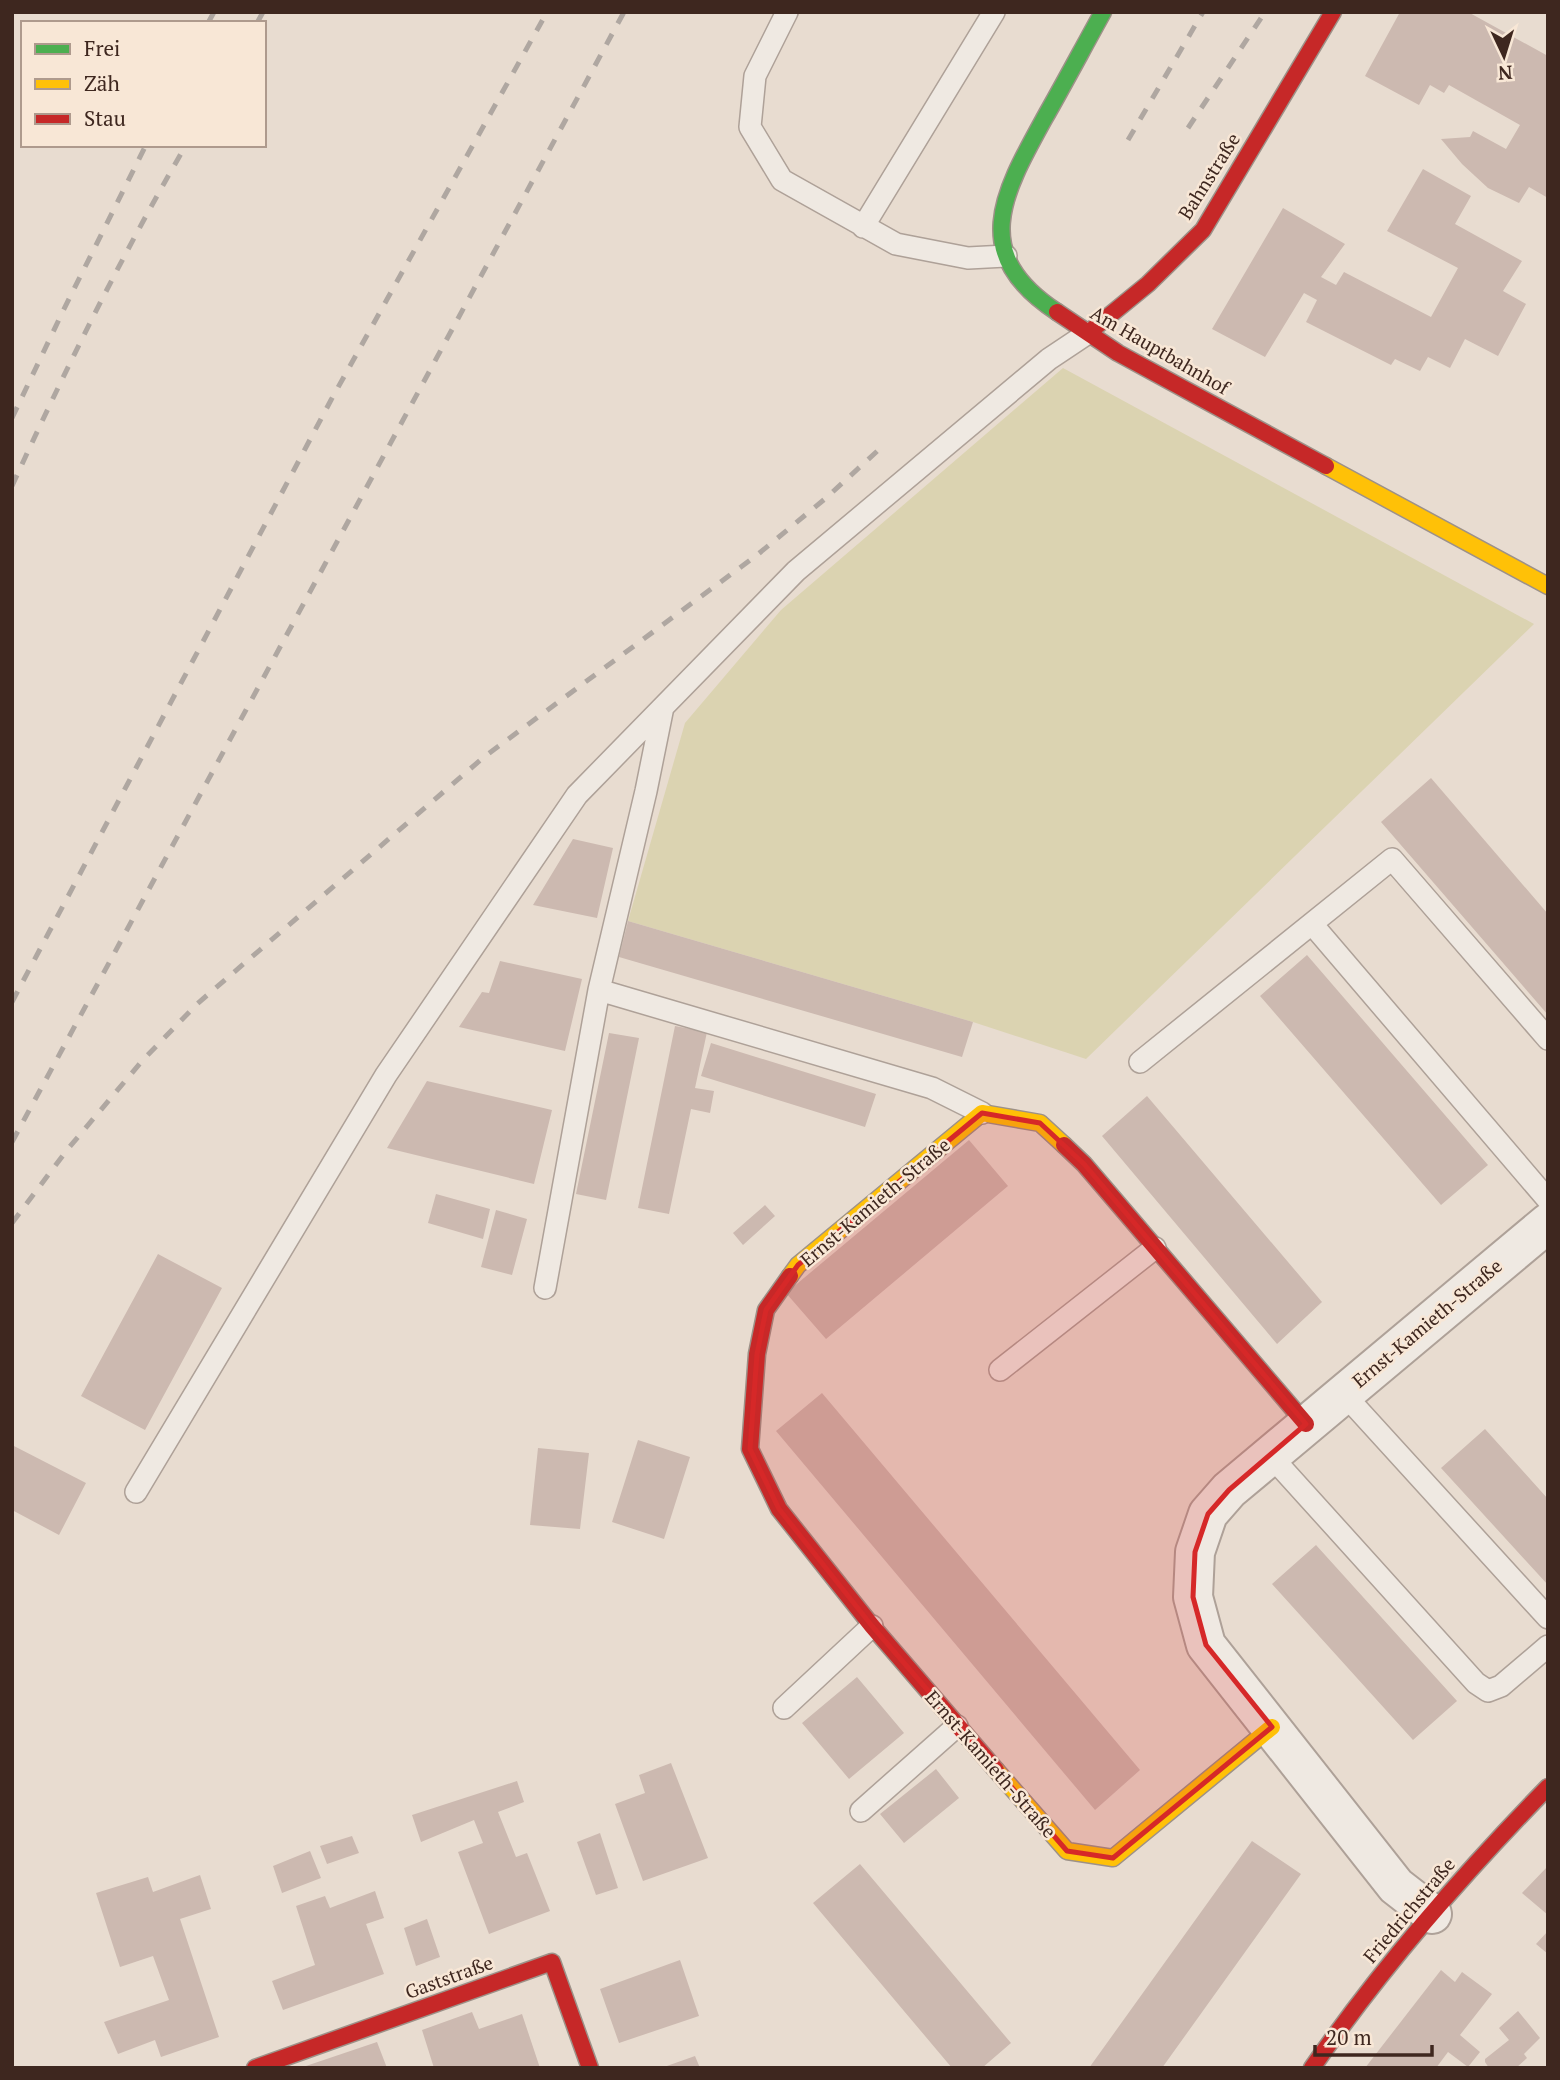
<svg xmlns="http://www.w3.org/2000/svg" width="1560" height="2080" font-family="'PT Serif',serif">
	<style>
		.green { fill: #dbd3b1 }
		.building { fill: #ccb9b0 }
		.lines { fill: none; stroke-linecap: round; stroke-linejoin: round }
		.lane-casing { stroke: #aea198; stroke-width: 24 }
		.street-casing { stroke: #aea198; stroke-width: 42 }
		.fast-casing { stroke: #9d9188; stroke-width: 19 }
		.slow-casing { stroke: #9d9188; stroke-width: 19 }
		.jam-casing { stroke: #9d9188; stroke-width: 19 }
		.lane { stroke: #efe9e2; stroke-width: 21 }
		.street { stroke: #efe9e2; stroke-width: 38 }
		.fast { stroke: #4caf50; stroke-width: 16 }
		.slow { stroke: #ffc107; stroke-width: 16 }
		.jam { stroke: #c62828; stroke-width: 16 }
		.rail { stroke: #afa7a1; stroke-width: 5; stroke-dasharray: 12 12; stroke-linecap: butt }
		.marked { fill: #d62828; fill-opacity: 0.2; stroke: #d62828; stroke-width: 5; stroke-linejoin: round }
		.labels { text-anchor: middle; stroke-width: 5; stroke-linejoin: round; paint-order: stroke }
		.street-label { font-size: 19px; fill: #3e271f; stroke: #f8e7d6 }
	</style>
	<rect width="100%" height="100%" fill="#e8dcd0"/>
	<path class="green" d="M1063,368L1534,624L1086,1059L973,1022L628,921L685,723L781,610Z"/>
	<path class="building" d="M1400,12H1468L1548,56V198L1529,187L1519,203L1488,188L1462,164L1441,139L1470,137L1473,131L1506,149L1520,125L1449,85L1444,93L1430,85L1419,105L1365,76Z
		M1423,169L1471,196L1455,224L1522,261L1503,291L1526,304L1498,356L1465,339L1450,368L1428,357L1420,371L1395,359L1391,365L1306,322L1317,300L1304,293L1265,357L1212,329L1283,208L1345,244L1321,277L1336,285L1344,272L1431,317L1458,268L1387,231Z
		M1431,778L1548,914V1015L1381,822Z
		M573,839L613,848L597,918L533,905Z
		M628,921L973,1022L962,1057L619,957Z
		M1307,955L1488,1165L1441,1205L1260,996Z
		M500,961L582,979L565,1051L459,1027L482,992L489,993Z
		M675,1026L707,1032L695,1088L714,1091L710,1113L691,1109L669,1214L638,1208Z
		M609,1033L639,1038L606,1200L576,1194Z
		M711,1043L876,1094L865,1127L701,1076Z
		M427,1081L552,1110L534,1184L387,1148Z
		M1147,1096L1322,1302L1277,1344L1102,1136Z
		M969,1140L1008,1186L826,1339L786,1293Z
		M436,1194L490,1209L483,1239L428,1223Z
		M765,1205L775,1216L743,1245L733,1233Z
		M496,1210L527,1219L512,1275L481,1267Z
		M158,1254L222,1288L145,1430L81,1396Z
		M822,1393L1140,1770L1095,1810L776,1431Z
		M1485,1429L1548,1499V1585L1441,1468Z
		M638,1440L690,1457L664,1539L612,1522Z
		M12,1445L86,1483L59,1535L12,1510Z
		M538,1448L589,1453L580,1529L530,1525Z
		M1316,1545L1457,1701L1413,1740L1272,1584Z
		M857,1677L904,1733L849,1779L802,1723Z
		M671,1763L708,1858L643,1881L615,1804L645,1793L639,1775Z
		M936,1769L959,1798L904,1843L880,1814Z
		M517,1781L524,1802L498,1812L516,1857L527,1853L550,1911L489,1934L458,1852L483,1843L474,1820L421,1842L412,1815Z
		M600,1833L618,1888L596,1895L577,1842Z
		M352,1836L359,1853L327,1864L320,1846Z
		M1252,1841L1301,1874L1162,2068H1089Z
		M310,1851L321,1878L282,1893L273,1866Z
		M860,1864L1011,2043L982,2068H952L813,1903Z
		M1548,1866V1915L1522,1893Z
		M200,1875L211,1909L180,1919L219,2037L161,2057L155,2040L118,2054L104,2022L169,2000L153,1956L120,1967L96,1893L148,1877L153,1892Z
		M375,1891L384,1918L366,1924L384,1974L283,2010L272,1981L315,1965L296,1906L325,1896L330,1908Z
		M427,1919L440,1957L416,1966L404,1928Z
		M1548,1931V1954L1536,1944Z
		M680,1960L699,2016L619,2043L600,1989Z
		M1441,1970L1455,1982L1462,1972L1492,1994L1460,2035L1480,2052L1468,2067L1448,2052L1436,2068H1365Z
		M1518,2011L1540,2038L1524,2054L1527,2058L1516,2068H1489L1485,2062V2059L1509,2040L1499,2028Z
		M472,2012L479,2029L522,2014L540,2068H434L422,2030Z
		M377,2042L387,2068H300Z
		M695,2056L700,2068H664V2067Z"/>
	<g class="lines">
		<defs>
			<path id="lane" d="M787,12L755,76L750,127L782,180L896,244L968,258L1006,256
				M863,227L994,12
				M1312,924L1548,1200
				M599,990L932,1088L982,1113
				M1140,1062L1392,859L1548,1039
				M545,1288L599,990L646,791L663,707
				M1000,1370L1155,1248
				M1343,1393L1548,1618
				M1270,1455L1476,1683L1488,1691L1501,1686L1548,1646
				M136,1492L386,1075L577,795L796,571L1049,359L1088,333
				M784,1708L872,1626
				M861,1811L957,1726"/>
			<path id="street" d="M1432,1914L1396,1886L1206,1645L1193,1597L1195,1552L1208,1514L1229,1490L1548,1223"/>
			<path id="fast" d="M1057,312C969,254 1002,195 1044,119C1064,84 1083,48 1103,12"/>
			<path id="slow" d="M1326,466L1548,586
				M790,1276L798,1265L982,1113L1040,1123L1064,1145
				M996,1770L1067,1851L1113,1858L1272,1727"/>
			<path id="jam" d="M1057,312L1118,353L1326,466
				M1088,333L1148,284L1203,230L1333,12
				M1064,1145L1084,1164L1306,1424
				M790,1276L766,1310L757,1354L750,1449L779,1509L872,1626L996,1770
				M255,2068L552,1962L590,2068
				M1312,2068C1382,1967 1462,1875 1548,1787"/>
		</defs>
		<use href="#lane" class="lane-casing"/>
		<use href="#street" class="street-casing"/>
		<use href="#fast" class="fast-casing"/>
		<use href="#slow" class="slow-casing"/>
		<use href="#jam" class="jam-casing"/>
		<use href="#lane" class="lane"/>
		<use href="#street" class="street"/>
		<use href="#fast" class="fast"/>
		<use href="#slow" class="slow"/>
		<use href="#jam" class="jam"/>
		<path class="rail" d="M208,23L214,12
			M257,23L263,12
			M1188,128L1265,12
			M1128,140L1203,12
			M12,418L64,309L146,145
			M12,486C65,370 122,255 186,145
			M12,1002L331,400L547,12
			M12,1142L624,12
			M12,1223L67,1150L142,1061L197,1004L484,757L757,555L826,498L885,444"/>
	</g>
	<path class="marked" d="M982,1113L1040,1123L1084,1164L1306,1424L1229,1490L1208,1514L1195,1552L1193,1597L1206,1645L1272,1727L1113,1858L1067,1851L872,1626L779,1509L750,1449L757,1354L766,1310L798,1265Z"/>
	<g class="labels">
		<g class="street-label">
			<text transform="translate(1209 176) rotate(-58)" y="7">Bahnstraße</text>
			<text transform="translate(1160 350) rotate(30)" y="7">Am Hauptbahnhof</text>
			<text transform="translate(875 1202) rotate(-40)" y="7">Ernst-Kamieth-Straße</text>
			<text transform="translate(1427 1323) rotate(-40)" y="7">Ernst-Kamieth-Straße</text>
			<text transform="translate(991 1764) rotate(49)" y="7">Ernst-Kamieth-Straße</text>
			<text transform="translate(1409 1910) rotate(-50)" y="7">Friedrichstraße</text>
			<text transform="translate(449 1977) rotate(-20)" y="7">Gaststraße</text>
		</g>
	</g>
	<rect width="1560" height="2080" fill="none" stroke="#3e271f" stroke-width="28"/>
	<rect x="21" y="21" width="245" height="126" fill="#f8e7d6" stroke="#ae9a8d" stroke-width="2"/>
	<rect x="35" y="44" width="35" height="10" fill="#4caf50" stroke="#ae9a8d" stroke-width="2"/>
	<text x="84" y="56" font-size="21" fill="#3e271f">Frei</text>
	<rect x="35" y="79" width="35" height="10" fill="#ffc107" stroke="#ae9a8d" stroke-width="2"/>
	<text x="84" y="91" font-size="21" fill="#3e271f">Zäh</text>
	<rect x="35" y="114" width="35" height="10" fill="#c62828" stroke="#ae9a8d" stroke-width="2"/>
	<text x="84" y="126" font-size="21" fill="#3e271f">Stau</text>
	<g transform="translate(1504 56) rotate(176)" stroke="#f8e7d6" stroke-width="5" paint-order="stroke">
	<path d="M0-5L12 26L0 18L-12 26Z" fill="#3e271f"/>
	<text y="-10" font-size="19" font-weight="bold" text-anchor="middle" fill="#3e271f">N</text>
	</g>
	<path d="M1315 2045v10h117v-10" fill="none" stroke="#3e271f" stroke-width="3.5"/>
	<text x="1326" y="2045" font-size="21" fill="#3e271f" stroke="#f8e7d6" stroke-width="5" paint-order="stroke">20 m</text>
</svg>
